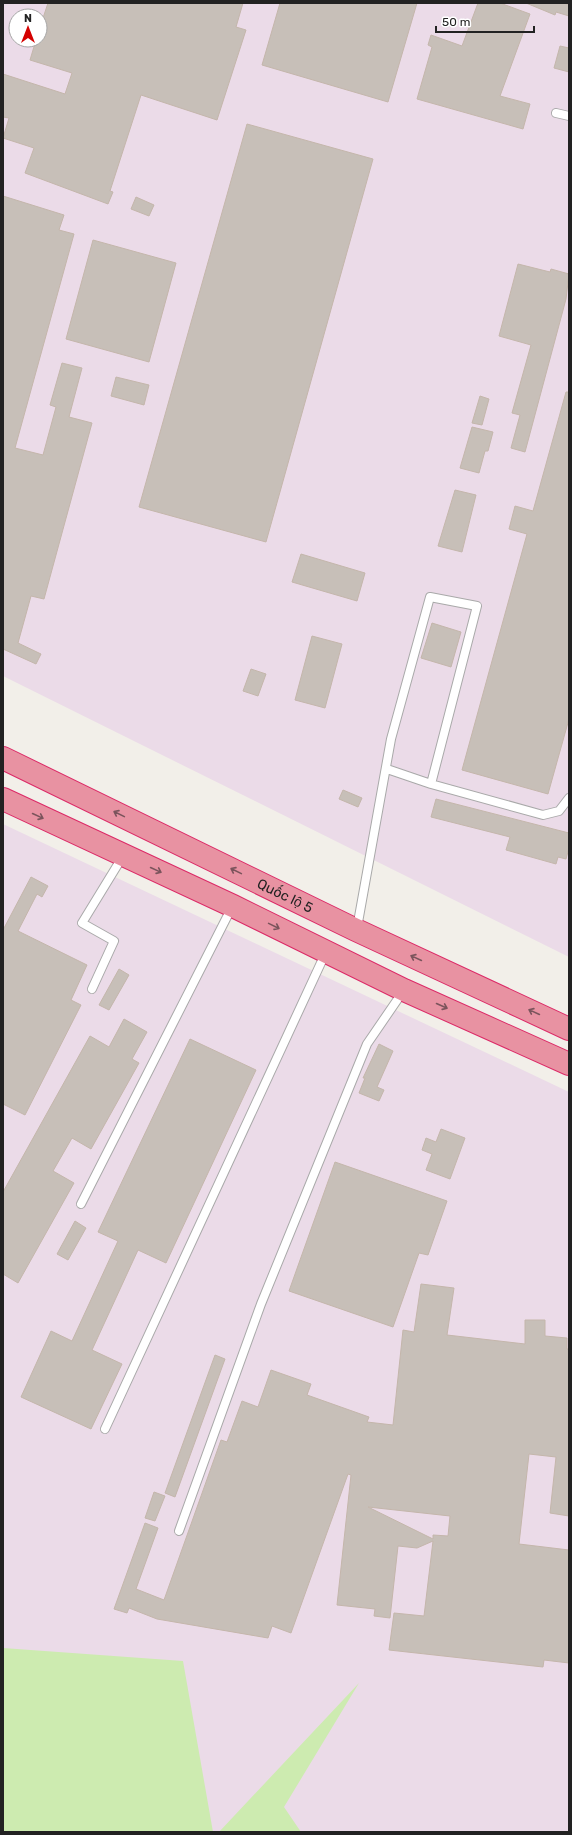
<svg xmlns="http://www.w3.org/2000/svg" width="572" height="1835" font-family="Rubik,sans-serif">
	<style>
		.industrial { fill: #ebdbe8; fill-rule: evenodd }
		.grass { fill: #cdebb0 }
		.building { fill: #c7bfb8; stroke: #c4b6ab; fill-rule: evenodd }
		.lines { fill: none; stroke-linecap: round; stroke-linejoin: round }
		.lane-casing { stroke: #a9a9a9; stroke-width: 10 }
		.highway-casing { stroke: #dc2a67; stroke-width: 24 }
		.lane { stroke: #fff; stroke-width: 8 }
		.highway { stroke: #e892a2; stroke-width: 22 }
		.oneway { stroke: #7b545c }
		.labels { text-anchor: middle; stroke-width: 3; stroke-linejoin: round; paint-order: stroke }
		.street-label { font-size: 14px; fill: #222; stroke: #fff }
	</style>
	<rect width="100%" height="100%" fill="#f2efe9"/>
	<path class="industrial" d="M3,3H569V957L3,676ZM16,16H40V40H16Z
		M3,824L569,1092V1832H3Z"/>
	<path class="grass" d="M3,1648L183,1661L213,1832H3Z
		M359,1683L284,1807L301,1832H219Z"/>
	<path class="building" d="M48,3H243L236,27L246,30L217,120L141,95L110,191L113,192L108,204L25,173L34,148L3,138L9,118L3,117V74L65,94L72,73L30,60L36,40H40V27Z
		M280,3H417L388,102L262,65Z
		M478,3H500L530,14L500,96L530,104L523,129L417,99L432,47L428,45L431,35L462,46Z
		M526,3H564L569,5V16L556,12L555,15Z
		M560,46L569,48V72L554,68Z
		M247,124L373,159L266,542L139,507Z
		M3,196L64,215L59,230L74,234L15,448L43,455L56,407L50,405L62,363L82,368L69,417L92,423L44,599L31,596L18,643L41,654L36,664L3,649Z
		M136,197L154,205L149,216L131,209Z
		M93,240L176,263L149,362L66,339Z
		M518,264L550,272L551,269L569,274L566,299L525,452L511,448L520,415L512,413L531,345L499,336Z
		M116,377L149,385L144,405L111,396Z
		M566,392H569V719L548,794L462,770L527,534L509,529L515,506L533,511Z
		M480,396L489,399L482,425L472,423Z
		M472,427L493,432L488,451H485L479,473L460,468Z
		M455,490L476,495L462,552L438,546Z
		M301,554L365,573L357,601L292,582Z
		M432,623L461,632L451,667L421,658Z
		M312,636L342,644L325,708L295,700Z
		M251,669L266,674L258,696L243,691Z
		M343,790L362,798L358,807L339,799Z
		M436,799L569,833V848L566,859L558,857L556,864L506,850L510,837L431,817Z
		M31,877L48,886L42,897L37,894L18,931L87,965L71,1000L81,1005L25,1115L3,1104V930Z
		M119,969L129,975L109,1010L99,1005Z
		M124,1019L147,1032L132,1059L139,1063L91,1149L72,1138L53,1171L74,1183L18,1283L3,1274V1192L90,1036L109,1047Z
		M190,1039L256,1070L166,1263L138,1250L92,1350L122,1364L91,1429L21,1397L51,1331L72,1341L118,1241L98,1232Z
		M379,1044L393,1051L377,1087L384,1090L379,1101L359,1093L365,1078H363Z
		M441,1129L465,1138L450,1179L426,1170L432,1154L422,1150L426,1138L436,1142Z
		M335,1162L447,1201L428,1255L419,1253L393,1327L289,1291Z
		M75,1221L86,1228L68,1260L57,1254Z
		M421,1284L454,1288L447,1335L525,1344V1320H545V1336L567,1338V1349H569V1516L550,1513L556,1457L529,1454L519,1544L569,1550V1663L544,1660L543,1667L389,1650L394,1613L424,1616L433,1541L417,1548L398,1546L390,1618L374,1616L375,1609L337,1605L351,1475L348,1474L291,1633L272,1626L268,1638L157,1619L129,1608L127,1613L114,1609L145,1523L158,1528L136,1589L164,1600L221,1440L227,1442L242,1401L258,1407L271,1370L311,1384L307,1395L369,1417L367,1422L393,1425L403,1330L414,1332ZM368,1507L450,1516L448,1536L433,1535V1539Z
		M215,1355L225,1359L175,1497L165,1493Z
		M154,1492L165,1496L155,1521L145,1518Z"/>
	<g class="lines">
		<defs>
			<path id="lane" d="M556,113L569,116
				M387,769L431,784L543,815L559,811L569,798
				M357,928L391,739L430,597L477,606L431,784
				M92,989L114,941L82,923L123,856
				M81,1204L232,907
				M105,1429L326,952
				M179,1531L261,1304L367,1044L404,990"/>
			<g id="highway">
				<path id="s1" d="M3,758L356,930L569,1029"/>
				<path d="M3,799L233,906L404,990L569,1064"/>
			</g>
		</defs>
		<use href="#lane" class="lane-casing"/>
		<use href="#highway" class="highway-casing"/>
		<use href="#lane" class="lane"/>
		<use href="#highway" class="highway"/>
	</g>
	<defs><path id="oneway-shaft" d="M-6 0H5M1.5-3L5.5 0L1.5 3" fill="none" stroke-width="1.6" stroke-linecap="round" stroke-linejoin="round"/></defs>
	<g class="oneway">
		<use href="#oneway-shaft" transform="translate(119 814) rotate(-154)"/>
		<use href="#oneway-shaft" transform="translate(38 816) rotate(25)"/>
		<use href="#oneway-shaft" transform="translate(156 870) rotate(25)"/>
		<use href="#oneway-shaft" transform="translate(236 871) rotate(-154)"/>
		<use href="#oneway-shaft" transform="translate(274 926) rotate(26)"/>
		<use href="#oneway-shaft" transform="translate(416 958) rotate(-155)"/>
		<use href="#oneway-shaft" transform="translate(442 1006) rotate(24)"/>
		<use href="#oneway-shaft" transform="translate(534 1012) rotate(-155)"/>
	</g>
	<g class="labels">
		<g class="street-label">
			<text dy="5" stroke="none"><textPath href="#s1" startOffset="314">Quốc lộ 5</textPath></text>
		</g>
	</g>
	<rect width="572" height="1835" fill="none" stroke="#222222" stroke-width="8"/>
	<g transform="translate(28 28)"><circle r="19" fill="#ffffff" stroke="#a7a7a7"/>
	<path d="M0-3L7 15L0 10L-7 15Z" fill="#d40000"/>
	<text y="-6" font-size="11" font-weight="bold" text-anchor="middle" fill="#222222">N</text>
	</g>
	<path d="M436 26v6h98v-6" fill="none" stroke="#222222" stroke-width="2"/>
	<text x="442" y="26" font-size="12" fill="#222222" stroke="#ffffff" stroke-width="3" paint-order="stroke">50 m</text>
</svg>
